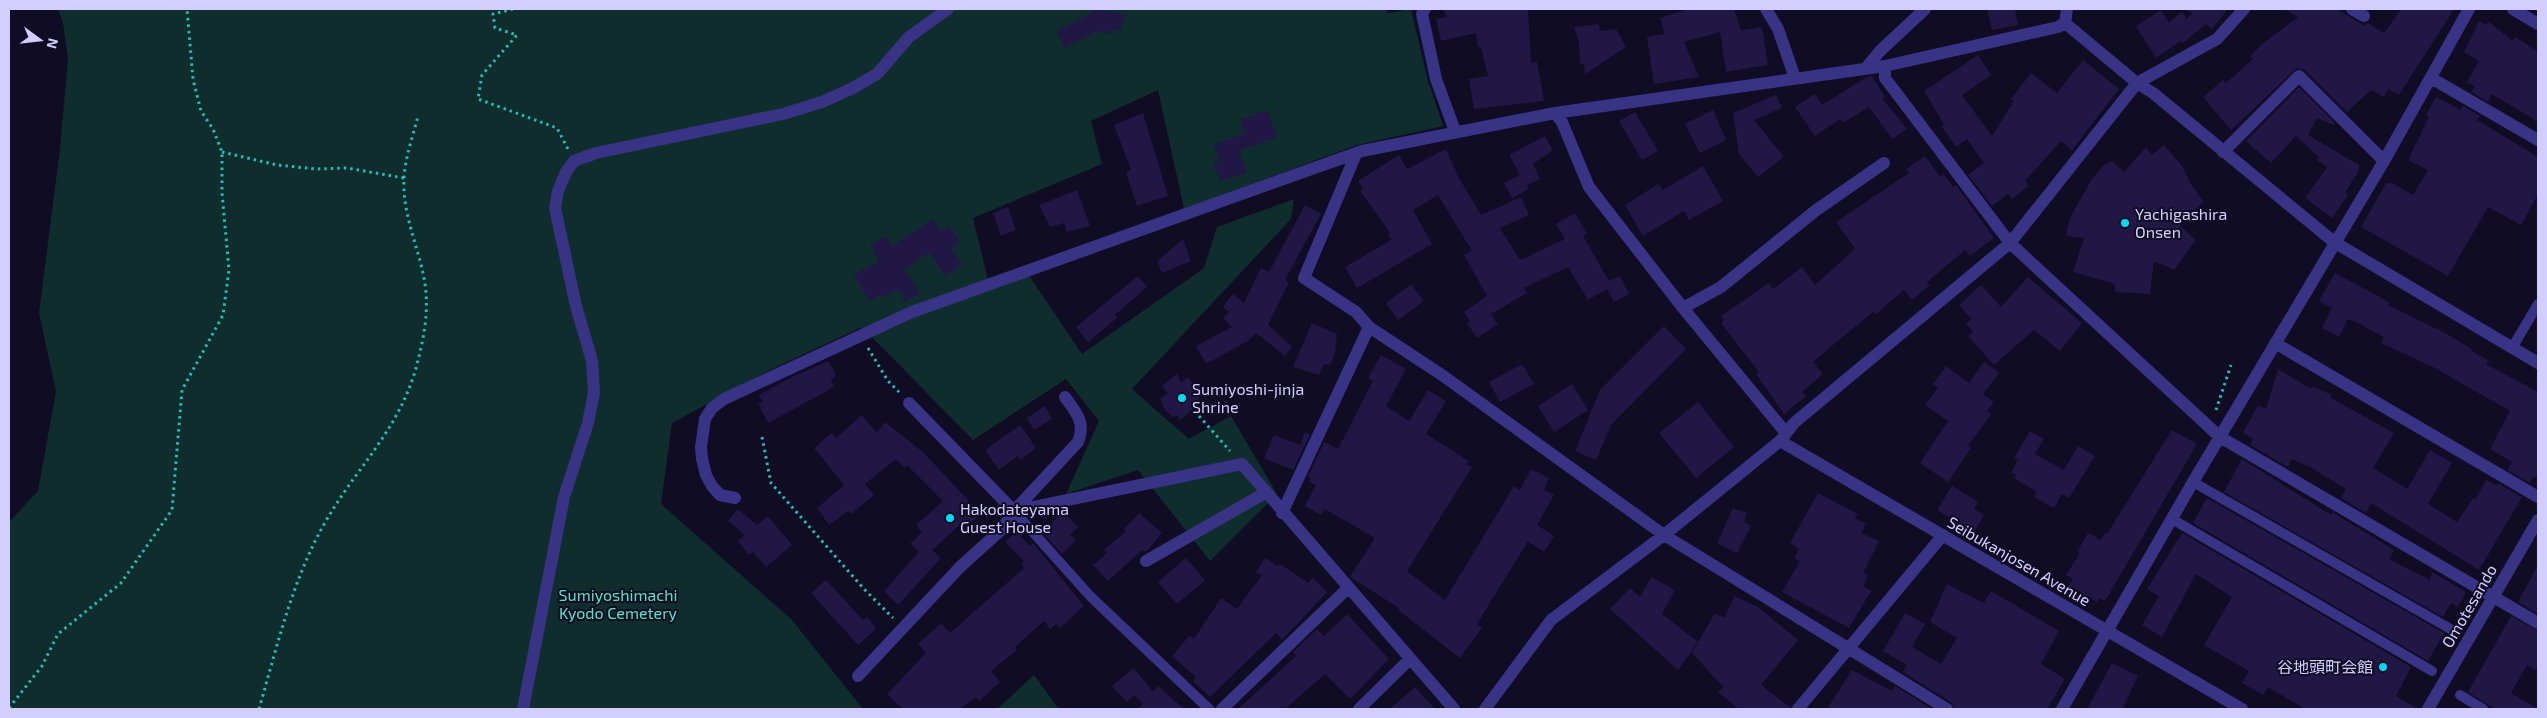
<svg xmlns="http://www.w3.org/2000/svg" width="2547" height="718" font-family="'Exo 2','Noto Sans JP',sans-serif">
	<style>
		.green { fill: #0f2d2d }
		.building { fill: #211745 }
		.lines { fill: none; stroke-linecap: round; stroke-linejoin: round }
		.path { stroke: #25bbb6; stroke-width: 3; stroke-dasharray: 2.5 4; stroke-linecap: butt }
		.service { stroke: #383385; stroke-width: 10 }
		.minor { stroke: #383385; stroke-width: 12 }
		.tertiary { stroke: #383385; stroke-width: 12 }
		.poi-dot { fill: #00daf9; stroke: #100c23; stroke-width: 2 }
		.labels { text-anchor: middle; stroke-width: 4; stroke-linejoin: round; paint-order: stroke }
		.poi-label { font-size: 16px; fill: #d4ceff; stroke: #100c23; text-anchor: start }
		.street-label { font-size: 16px; fill: #d4ceff; stroke: #100c23 }
		.park-label { font-size: 16px; fill: #51e7c5; stroke: #100c23 }
	</style>
	<rect width="100%" height="100%" fill="#100c23"/>
	<path class="green" d="M58,9H1386L1388,13L1411,9L1428,81L1443,126L1357,145L1184,209L1158,90L1091,121L1102,164L973,218L988,280L1026,271L1082,354L1204,268L1217,227L1294,199L1291,219L1132,389L1189,439L1231,416L1277,494L1210,561L1138,470L1066,494L1099,421L1066,379L973,440L862,327L770,370L672,423L661,504L792,620L863,709H9V522L38,491L56,391L39,313L60,149L68,59L63,23Z
		M1034,675L1059,709H997Z"/>
	<path class="building" d="M1095,9L1126,15L1120,31L1111,28L1110,34L1097,31L1065,48L1056,31L1090,14Z
		M1443,9H1528L1531,63L1537,62L1544,101L1474,109L1469,79L1488,76L1481,47H1478L1476,33L1441,41L1436,19L1447,17Z
		M1689,9H1734L1741,30L1762,27L1768,65L1726,72L1720,32L1684,42L1699,77L1654,84L1647,37L1665,34L1660,18Z
		M1987,9H2015L2018,25L1992,30Z
		M2186,9H2228L2212,29L2206,24L2183,43L2181,41L2156,58L2136,26L2161,10L2169,23L2182,12L2187,19L2192,13Z
		M2284,9H2337L2365,26L2368,23L2384,33L2401,9H2454L2399,95L2388,89L2384,97L2371,90L2347,112L2305,70L2297,68L2231,130L2203,97L2223,80L2226,83L2253,59L2250,56L2262,44L2298,17Z
		M2479,21L2486,25L2489,22L2513,41L2515,37L2538,51V122L2492,94L2488,102L2471,92L2475,86L2467,82L2479,61L2464,52Z
		M1599,24L1600,31L1616,29L1626,47L1585,74L1584,64H1580L1579,43L1574,27Z
		M1978,55L1991,75L1962,95L1992,136L2014,101L2011,99L2031,73L2057,93L2083,60L2119,89L2072,150L2061,141L2025,181L2029,186L2012,199L2008,194L1992,206L1968,175L1984,163L1967,139L1956,147L1941,126L1944,124L1924,91Z
		M1872,76L1885,97L1882,98L1907,129L1892,139L1869,107L1843,123L1840,119L1815,136L1795,107L1815,94L1822,105L1867,77Z
		M2299,87L2335,123L2333,125L2317,118L2308,135L2359,165V171L2345,192L2348,195L2332,218L2305,198L2327,167L2317,160L2319,157L2296,136L2271,163L2246,141Z
		M1776,95L1782,108L1754,120L1784,157L1758,177L1739,154L1733,113Z
		M2436,97L2461,110L2463,106L2480,116L2477,120L2538,157V194L2521,225L2488,207L2448,276L2361,227L2386,183H2392L2413,195L2428,170L2408,160L2429,117L2426,115Z
		M1267,110L1277,137L1239,151L1247,173L1220,181L1213,163L1219,160L1214,144L1245,133L1240,120Z
		M1713,110L1726,140L1700,153L1685,124Z
		M1635,112L1658,151L1642,160L1619,121Z
		M1143,113L1168,196L1137,206L1126,172L1131,170L1114,125Z
		M1545,136L1553,150L1533,164L1540,179L1527,185L1529,189L1512,198L1504,183L1520,175L1509,155Z
		M2164,145L2183,167L2191,184L2204,202L2190,213L2180,226L2196,240L2174,270L2154,261L2150,294L2115,292V284L2073,272L2084,238L2066,236L2069,220L2091,180L2103,166L2112,161L2124,172L2146,147L2152,155Z
		M1446,149L1459,178L1481,215L1521,197L1529,215L1500,228L1520,260L1565,239L1556,224L1575,213L1587,234L1583,236L1609,281L1620,276L1629,294L1614,302L1607,289L1588,300L1568,267L1524,288L1527,293L1491,314L1498,324L1477,338L1467,323L1470,321L1464,312L1487,296L1464,255L1472,251L1438,195L1413,210L1432,244L1357,288L1345,267L1391,240L1388,234L1390,233L1360,191L1363,189L1358,181L1399,155L1407,169Z
		M1925,156L1940,177L1943,174L1953,187L1956,185L1994,238L1970,256L1965,250L1927,282L1930,285L1912,300L1904,290L1876,314L1873,312L1839,340L1813,362L1823,374L1802,392L1806,396L1784,414L1756,374L1759,372L1721,323L1724,320L1721,316L1769,283L1773,289L1802,267L1815,285L1855,249L1836,222L1909,173L1906,169Z
		M1703,166L1723,201L1689,220L1684,211L1643,236L1625,205L1658,184L1663,190Z
		M1077,190L1090,226L1067,232L1064,223L1050,227L1039,205Z
		M1305,205L1321,214L1285,280L1289,282L1268,325L1292,347L1285,356L1256,333L1248,341L1206,364L1196,346L1232,327L1223,318L1229,312L1223,307L1233,294L1244,303L1261,268L1269,272Z
		M1008,207L1016,230L1001,236L993,213Z
		M933,219L941,231L949,225L960,242L951,248L962,265L945,276L929,252L905,269L920,293L905,302L898,289L884,298L882,294L869,301L854,274L879,262L871,244L886,236L892,246Z
		M1183,239L1191,261L1162,273L1157,261Z
		M2335,273L2389,302L2388,305L2447,334L2472,349L2471,351L2488,360L2486,364L2538,392V479L2534,476L2530,483L2507,470L2512,462L2490,449L2510,411L2433,367L2381,343L2384,337L2356,322L2348,319L2339,337L2322,328L2332,308L2319,301Z
		M1138,276L1147,287L1115,315L1117,318L1088,342L1076,327Z
		M2028,277L2082,323L2060,351L2034,330L1994,365L1968,336L1973,332L1966,324L1971,319L1959,305L1981,285L2001,307Z
		M1411,284L1424,301L1398,320L1386,303Z
		M1312,323L1337,334L1335,353L1330,365L1324,364L1319,375L1293,367Z
		M1664,326L1686,349L1611,425L1596,460L1575,451L1600,390Z
		M1381,355L1406,369L1386,406L1409,421L1428,390L1446,401L1426,434L1469,461L1466,464L1472,467L1407,571L1445,600L1514,486L1520,490L1531,469L1549,478L1544,490L1554,495L1537,525L1554,536L1544,552L1528,541L1477,624L1482,628L1460,658L1398,610L1399,608L1350,577L1375,538L1325,509L1321,515L1305,506L1316,485L1309,482L1311,478L1308,477L1324,442L1338,449L1373,381L1368,378Z
		M828,361L836,374L831,381L834,387L768,423L758,404L763,402L759,395L790,378Z
		M1984,362L1999,373L1983,394L1994,402L1987,411L1991,414L1968,446L1971,448L1948,482L1920,463L1948,421L1925,405L1938,388L1933,384L1946,366L1969,383Z
		M1522,364L1534,384L1500,402L1489,382Z
		M2278,369L2311,389L2312,386L2332,395L2331,398L2394,433L2373,468L2407,489L2430,450L2452,463L2428,504L2457,522L2473,498L2475,500L2486,480L2497,486L2499,484L2522,497L2479,570L2371,503L2366,513L2341,498L2346,489L2310,467L2292,459L2288,467L2250,445L2253,439L2243,433L2258,405L2266,409Z
		M1177,374L1181,383L1188,377L1202,395L1198,399L1202,402L1180,420L1178,416L1173,417L1165,410L1160,399L1168,393L1162,386Z
		M1572,384L1588,410L1554,432L1538,406Z
		M1698,402L1734,447L1696,478L1659,433Z
		M1045,406L1052,419L1034,430L1027,418Z
		M862,415L877,433L885,422L924,453L981,514L968,525L964,521L932,550L941,558L898,605L884,591L919,552L910,544L922,532L916,525L943,501L907,465L904,468L896,459L865,484L874,495L851,514L848,511L829,525L817,508L844,485L814,448L832,433L836,438Z
		M1020,425L1036,448L1020,460L1018,456L999,470L985,450Z
		M2172,430L2197,444L2105,601L2099,598L2097,602L2069,585L2073,579L2066,575L2080,553L2077,552L2088,533L2101,540L2105,533L2107,534Z
		M2030,431L2044,439L2035,454L2064,470L2078,446L2095,456L2069,498L2062,494L2054,508L2034,497L2037,492L2014,478L2016,475L2011,473L2018,460L2014,458Z
		M1305,432L1310,435L1293,470L1264,458L1274,435L1300,445Z
		M2242,459L2331,515L2332,512L2394,550L2389,559L2430,580L2432,572L2466,592L2458,607L2451,603L2443,617L2224,492Z
		M1952,486L1978,502L1974,509L1984,515L1974,532L1937,510Z
		M1818,493L1858,514L1855,519L1866,524L1861,533L1879,541L1863,573L1868,575L1863,586L1871,591L1849,628L1782,592L1800,561L1794,558L1799,549L1790,543Z
		M2207,498L2444,633L2428,661L2193,523Z
		M1733,508L1747,513L1744,522L1751,526L1737,553L1717,543Z
		M738,509L757,525L768,516L792,545L766,567L753,552L749,555L738,541L745,535L728,521Z
		M1062,512L1078,527L1070,535L1076,540L1062,554L1043,533Z
		M1139,513L1162,533L1148,550L1144,552L1142,550L1108,581L1093,565L1107,553L1104,550L1126,531L1124,529Z
		M1016,532L1030,546L1033,543L1084,606L1060,628L1056,624L1050,629L1044,621L1015,647L1017,650L991,671L1000,682L979,701L975,697L960,709H903L887,694L926,653L918,644L941,623L950,633L1024,568L1021,564L1024,561L1005,542Z
		M2182,533L2411,667L2396,696L2418,709H2305L2268,687L2263,695L2242,683L2249,671L2204,645L2232,597L2196,574L2162,637L2142,625L2159,596L2147,589Z
		M1186,558L1205,580L1177,604L1158,582Z
		M1265,558L1278,566L1280,564L1308,583L1313,578L1327,592L1282,640L1276,633L1210,697L1193,681L1196,677L1172,656L1190,635L1194,639L1221,598L1237,609L1262,575L1256,572Z
		M2538,565V614L2518,602Z
		M1651,577L1675,590L1662,614L1698,642L1678,670L1610,609L1630,588L1640,597Z
		M826,580L863,620L867,617L876,629L858,645L811,593Z
		M1947,584L1984,603L1991,591L2059,631L2041,664L2065,679L2047,709H1955L1951,702L1903,672L1907,665L1883,651L1905,613L1925,624L1912,647L1941,664L1957,638L1930,622Z
		M1735,596L1758,607L1798,640L1761,685L1790,707V709H1739L1718,692L1723,687L1692,653L1715,613L1724,618Z
		M1347,614L1389,659L1350,699L1325,674L1285,709H1238L1296,656L1293,652L1317,629L1324,636Z
		M2511,616L2538,631V671L2527,665L2511,693L2538,709H2495L2468,692Z
		M2112,663L2138,676L2123,707L2128,709H2087Z
		M1134,668L1153,692L1158,686L1184,709H1138L1143,703L1134,695L1127,702L1112,686Z
		M1852,670L1892,691L1895,686L1932,709H1827Z
		M1415,687L1435,709H1390Z"/>
	<g class="lines">
		<path class="path" d="M513,9L493,14L495,28L517,35L482,75L478,99L557,128L568,149
			M222,152L277,165L316,169L347,168L404,178
			M868,348L888,381L899,392
			M2216,410L2231,365
			M1199,416L1230,451
			M762,437L771,483L864,589L893,618
			M9,708L42,666L58,634L121,583L172,510L182,390L223,315L229,270L222,193V152L213,129L201,111L193,79L187,9
			M259,709C278,643 294,573 330,514C361,463 399,428 416,368C424,338 430,309 424,278C418,246 402,213 404,178C405,158 413,136 418,116"/>
		<path class="service" d="M2512,348L2538,304
			M2193,482L2454,631
			M1014,511L1091,597L1209,709
			M2172,519L2432,671
			M2460,695L2483,709"/>
		<path class="minor" d="M1425,9L1422,14L1436,79L1455,131
			M1766,9L1778,29L1795,78
			M2352,9L2364,16
			M2513,9L2538,24
			M2065,23L2137,83
			M1885,66V78L2010,243L2220,437L2538,623
			M1865,69L1880,51L1925,9
			M2431,78L2538,140
			M1555,113L1562,122L1589,187L1683,308L1786,433
			M2223,152L2299,76L2384,161
			M1356,154L1304,278L1356,312L1369,327L1442,375L1664,535L1947,709
			M1683,308L1721,287L1815,211L1884,163
			M2275,343L2538,497
			M909,403L1014,511
			M735,498L720,495L712,486L706,475L702,459L701,447L705,419L712,408L724,399L912,312L1362,151L1555,113L1885,66L2058,27L2065,23L2067,9
			M1014,511L1242,464L1454,709
			M1282,513L1369,327
			M1146,561L1265,493
			M858,676L960,567L1001,530L1014,511L1078,442C1086,423 1076,412 1065,397
			M523,709L564,497L588,423L594,393L592,361L576,306L555,208L558,191L566,172L574,161L596,153L783,114L822,102L853,88L877,74L909,37L948,9
			M1222,709L1348,588
			M1359,709L1410,659
			M1485,709L1551,620L1664,535L1780,441L1794,423L2010,243L2137,83L2217,39L2244,9
			M1798,709L1943,535
			M2062,709L2193,482L2384,161L2469,9"/>
		<path class="tertiary" d="M2137,83L2153,93L2334,242L2538,363
			M1780,441L2242,709
			M2428,709L2538,520"/>
	</g>
	<g class="poi-dot">
		<circle cx="2125" cy="223" r="5"/>
		<circle cx="1182" cy="398" r="5"/>
		<circle cx="950" cy="518" r="5"/>
		<circle cx="2383" cy="667" r="5"/>
	</g>
	<g class="labels">
		<g class="poi-label">
			<text x="2135" y="220">Yachigashira<tspan x="2135" dy="18">Onsen</tspan></text>
			<text x="1192" y="395">Sumiyoshi-jinja<tspan x="1192" dy="18">Shrine</tspan></text>
			<text x="960" y="515">Hakodateyama<tspan x="960" dy="18">Guest House</tspan></text>
			<text x="2373" y="673" text-anchor="end">谷地頭町会館</text>
		</g>
		<g class="street-label">
			<text transform="translate(2019 561) rotate(30)" y="6">Seibukanjosen Avenue</text>
			<text transform="translate(2469 606) rotate(-60)" y="6">Omotesando</text>
		</g>
		<g class="park-label">
			<text x="618" y="601">Sumiyoshimachi<tspan x="618" dy="18">Kyodo Cemetery</tspan></text>
		</g>
	</g>
	<rect width="2547" height="718" fill="none" stroke="#d4ceff" stroke-width="20"/>
	<g transform="translate(40 40) rotate(105)" stroke="#100c23" stroke-width="4" paint-order="stroke">
	<path d="M0-4L9 19L0 12L-9 19Z" fill="#d4ceff"/>
	<text y="-8" font-size="14" font-weight="bold" text-anchor="middle" fill="#d4ceff">N</text>
	</g>
</svg>
